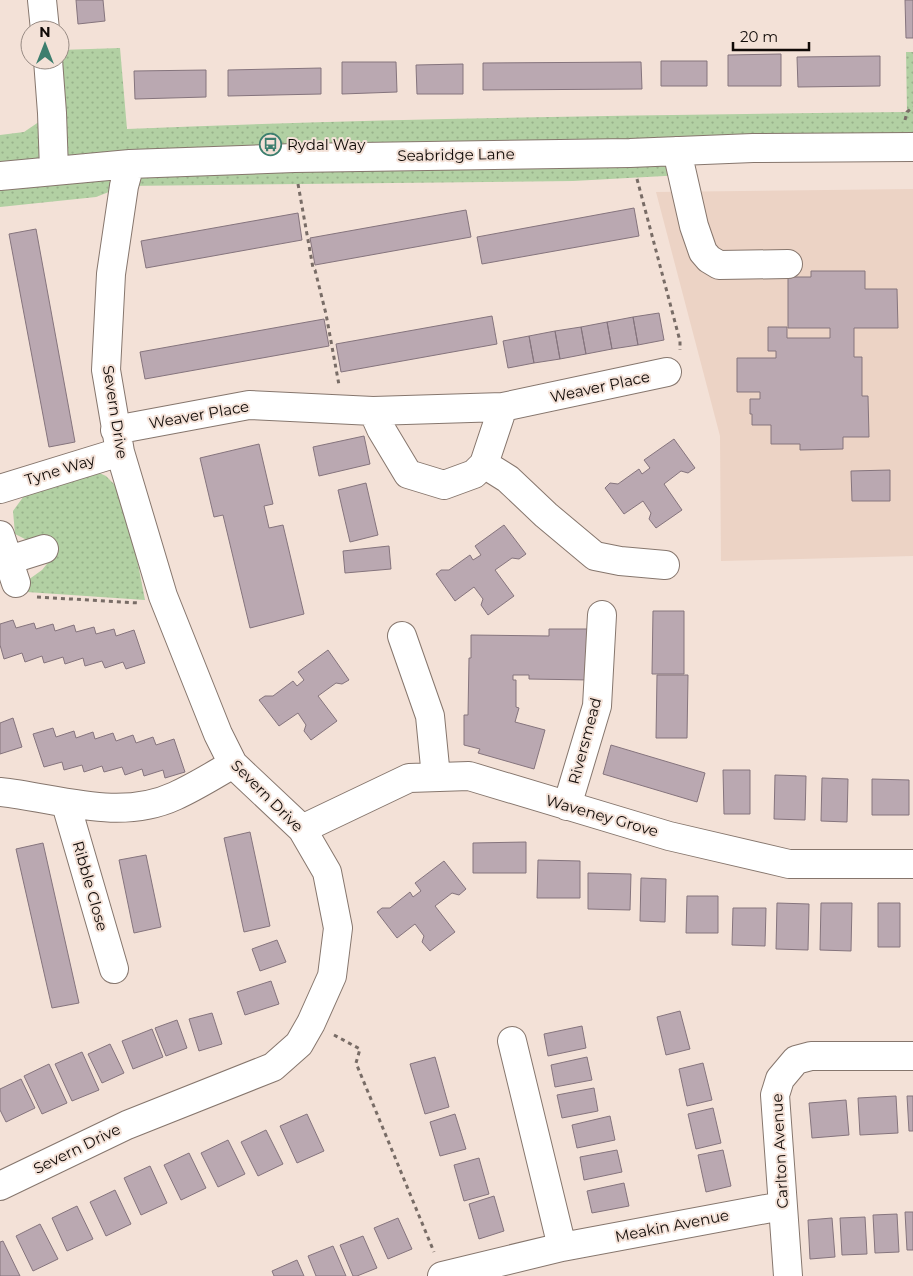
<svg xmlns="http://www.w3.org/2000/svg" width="913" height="1276" font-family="Montserrat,sans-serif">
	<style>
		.built { fill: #ecd3c5 }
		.grass { fill: url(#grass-dots) }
		.building { fill: #baa8b1; stroke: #85747d }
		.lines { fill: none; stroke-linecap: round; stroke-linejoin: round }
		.minor-casing { stroke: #86766d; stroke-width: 30 }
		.path { stroke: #786c66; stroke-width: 3; stroke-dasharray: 4 4; stroke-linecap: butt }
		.minor { stroke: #fff; stroke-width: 28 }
		.labels { text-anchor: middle; stroke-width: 4; stroke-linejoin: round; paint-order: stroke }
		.poi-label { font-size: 15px; fill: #100a07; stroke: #f3e1d7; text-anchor: start }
		.street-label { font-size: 15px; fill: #100a07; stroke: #f3e1d7 }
	</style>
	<defs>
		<pattern id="grass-dots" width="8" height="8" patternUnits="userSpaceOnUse" patternTransform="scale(1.25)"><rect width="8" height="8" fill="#b2d0a3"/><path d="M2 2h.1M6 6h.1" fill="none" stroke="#98b18b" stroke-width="1.8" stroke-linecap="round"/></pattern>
	</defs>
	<rect width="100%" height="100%" fill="#f3e1d7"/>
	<path class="built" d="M913,189V556L721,561L720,436L656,192Z"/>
	<path class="grass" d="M120,48L127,129C387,118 647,115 907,112L906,52H913V147L678,151L683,175L573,181L124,186L96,197L0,207V135L24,132L52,113L60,60V50Z
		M95,471L106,476L117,487L130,523L145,600L27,592L28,580L42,570L55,554L15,534L13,511L29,489Z"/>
	<path class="building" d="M76,0H103L105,21L78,24Z
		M905,0H913V38H906Z
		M781,54V86H728V55Z
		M880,56V86L798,87L797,57Z
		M661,61H707V86H661Z
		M342,62H396L397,92L342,94Z
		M641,62L642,89L483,90V63Z
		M463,64V94H417L416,65Z
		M321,68V94L228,96V70Z
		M206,70V97L135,99L134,71Z
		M634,208L639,236L482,264L477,237Z
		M466,210L471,237L315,265L310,238Z
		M298,213L302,240L146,268L141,241Z
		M36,229L75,442L49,447L9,234Z
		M811,271H865V289H897L898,328H854V357H862V396H868L869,437H843V449L800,450V444H771V425H752V414H750V399H760V392H737V358H776V351H768V327H787V338H830V328H788V277H811Z
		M659,313L664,340L638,345L633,317Z
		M492,316L497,344L341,372L336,344Z
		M633,317L638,345L612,349L607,322Z
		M324,319L329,346L145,379L140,352Z
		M607,322L612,349L586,354L581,327Z
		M581,327L586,354L560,359L555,331Z
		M555,331L560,359L534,363L529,336Z
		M529,336L534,363L508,368L503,341Z
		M364,436L370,464L319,476L313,447Z
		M674,439L695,468L688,473L681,471L664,484L682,510L656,528L649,519L651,513L643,501L624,514L605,488L610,483L618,484L639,469L642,474L650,468L644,460Z
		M259,444L273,504L264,506L269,528L283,525L304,614L250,628L223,515L214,517L200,458Z
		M890,470V501H852L851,471Z
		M366,483L378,535L350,542L338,490Z
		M504,525L526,554L519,559L512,558L495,570L514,596L488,615L481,605L483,599L474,587L455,601L436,574L441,570H449L470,555L473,560L481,555L475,546Z
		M389,546L391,569L345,573L343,551Z
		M653,611H684V674H652Z
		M13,620L16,628L34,623L36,629L53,624L55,631L74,625L76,632L94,627L96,634L114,629L116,636L134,630L145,663L126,669L123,662L105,668L102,661L85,666L83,658L65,664L63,657L44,663L42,656L25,662L22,653L4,659L0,645V624Z
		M549,629H590V680L529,679V675H513V680H516V707L519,708L515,722L545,730L534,769L478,753L480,749L464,745V715H468L469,658H471V635L549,636Z
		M328,650L349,680L342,684L336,683L318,696L337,721L311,740L304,731L306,725L298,713L279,726L259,700L265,696H273L293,681L297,686L304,680L298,672Z
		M657,675H688L687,738H656Z
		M13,718L22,747L0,754V723Z
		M53,728L56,737L74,731L76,738L93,732L95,739L113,733L116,741L133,735L136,743L153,737L156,745L174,739L185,772L165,778L163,770L144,776L142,769L125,775L122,767L104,772L102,766L84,772L82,765L64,770L62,762L44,767L33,734Z
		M611,745L705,773L697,802L603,774Z
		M723,770H750V814H724Z
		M775,775L806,776L805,820L774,819Z
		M822,778L848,779L847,822L821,821Z
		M872,779L909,780V815H872Z
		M250,832L270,926L244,932L224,838Z
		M526,842V873H473V843Z
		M43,843L79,1003L52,1008L16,849Z
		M146,855L161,927L134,933L119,860Z
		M538,860L580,861V898H537Z
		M444,861L466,889L459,895L452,893L435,906L455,932L430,951L422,942L424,936L415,924L397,938L377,912L382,908H390L410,892L413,897L421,891L415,883Z
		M588,873L631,874L630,910L588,909Z
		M641,878L666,879L665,922L640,921Z
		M687,896H718V933H686Z
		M777,903L809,904L808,950L776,949Z
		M821,903H852L851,951L820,950Z
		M878,903H900V947H878Z
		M733,908H766L765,946L732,945Z
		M277,940L286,962L260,971L252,949Z
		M271,981L279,1004L245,1015L237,992Z
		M680,1011L690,1049L666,1055L657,1017Z
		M212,1013L222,1044L199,1051L189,1019Z
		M177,1020L187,1048L166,1056L155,1028Z
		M582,1026L586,1048L548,1056L544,1034Z
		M152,1029L163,1057L133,1069L122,1041Z
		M110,1044L124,1073L102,1083L88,1054Z
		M82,1052L99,1090L72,1101L55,1064Z
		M435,1057L449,1107L425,1114L410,1064Z
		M587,1057L592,1080L555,1087L551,1065Z
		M703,1063L712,1100L687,1106L679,1069Z
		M49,1064L67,1103L42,1114L24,1076Z
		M21,1079L35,1108L6,1122L0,1110V1089Z
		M594,1088L598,1111L562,1118L557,1095Z
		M896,1096L898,1133L860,1135L858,1098Z
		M907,1096H913V1131H909Z
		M846,1100L849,1135L812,1138L809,1103Z
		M713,1108L721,1143L696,1149L688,1114Z
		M307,1114L324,1151L297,1163L280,1126Z
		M455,1114L466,1149L440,1156L430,1122Z
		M610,1116L615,1140L577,1148L572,1125Z
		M266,1130L283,1164L258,1176L241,1142Z
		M228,1140L245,1174L218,1187L201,1153Z
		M617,1150L622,1172L584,1180L580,1157Z
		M723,1150L731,1186L706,1192L698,1155Z
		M189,1153L206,1188L181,1200L164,1165Z
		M479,1158L489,1194L464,1201L454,1165Z
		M150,1166L167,1203L141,1215L124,1178Z
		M624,1183L629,1206L592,1213L587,1191Z
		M115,1190L131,1224L106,1236L90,1202Z
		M494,1196L504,1231L479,1239L469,1204Z
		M77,1206L93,1239L67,1251L52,1218Z
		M905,1212H913V1250H907Z
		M897,1214L899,1252L875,1253L873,1215Z
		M865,1217L867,1254L842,1255L840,1218Z
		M398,1218L412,1249L388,1259L374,1228Z
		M832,1218L835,1257L810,1259L808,1220Z
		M40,1224L58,1259L33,1271L16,1236Z
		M363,1236L377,1268L357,1276H353L340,1245Z
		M3,1241L20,1276H0V1242Z
		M333,1246L346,1276H316L308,1256Z
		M297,1260L304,1276H274L272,1271Z"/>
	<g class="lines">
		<defs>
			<path id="minor" d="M42,0L45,30
				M48,60L52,113L54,170
				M677,151L694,226L703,252L709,259L719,265L788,264
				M0,176L130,164L294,158L630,153L753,148L913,147
				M373,411L381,429L408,474L444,485L474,474L484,464L503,407
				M115,430L249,405L373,411L503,407L667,372
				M484,464L508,479L546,515L595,556L620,561L665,565
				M0,489L120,452
				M0,535L16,583
				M9,560L44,549
				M402,636L430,716L436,777
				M0,792C57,798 119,822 175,796C195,787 214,775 233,764
				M66,804L114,969
				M567,806L597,706L602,615
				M302,829L409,778L469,776L669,836L789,864H913
				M512,1041L562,1247
				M0,1186L127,1125L273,1067L299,1044L311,1023L332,976L338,928L327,872L302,829L233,764L218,734L163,596L120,452L106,370L111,274L124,186L130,164
				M442,1276L562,1247L782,1206
				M788,1276L775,1095L780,1079L796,1060L811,1056H913"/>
		</defs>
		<use href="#minor" class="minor-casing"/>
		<path class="path" d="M905,120L907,112L913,107
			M637,179L680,341V350
			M298,184L313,268L315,270L326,314L339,385
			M37,597L139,603
			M334,1035L360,1049L356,1063L434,1252"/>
		<use href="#minor" class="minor"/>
	</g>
	<defs>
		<symbol id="bus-ring" viewBox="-11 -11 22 22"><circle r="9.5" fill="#f3e1d7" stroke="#3c7e6e" stroke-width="1.5"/><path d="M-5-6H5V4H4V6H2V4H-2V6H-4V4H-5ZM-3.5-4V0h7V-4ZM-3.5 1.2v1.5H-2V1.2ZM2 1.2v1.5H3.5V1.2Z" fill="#3c7e6e"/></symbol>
	</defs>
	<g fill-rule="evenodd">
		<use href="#bus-ring" x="258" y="132" width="25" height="25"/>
	</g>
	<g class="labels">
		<g class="poi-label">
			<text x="287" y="150">Rydal Way</text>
		</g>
		<g class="street-label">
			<text transform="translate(456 155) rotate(-1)" y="5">Seabridge Lane</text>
			<text transform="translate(600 387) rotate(-12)" y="5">Weaver Place</text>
			<text transform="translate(115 412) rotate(81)" y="5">Severn Drive</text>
			<text transform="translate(199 415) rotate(-10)" y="5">Weaver Place</text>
			<text transform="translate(60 470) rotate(-17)" y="5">Tyne Way</text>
			<text transform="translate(585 741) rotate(-75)" y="5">Riversmead</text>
			<text transform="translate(267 796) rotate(45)" y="5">Severn Drive</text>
			<text transform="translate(602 816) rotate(16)" y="5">Waveney Grove</text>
			<text transform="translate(90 886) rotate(74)" y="5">Ribble Close</text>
			<text transform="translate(77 1149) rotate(-26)" y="5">Severn Drive</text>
			<text transform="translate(780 1151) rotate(-93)" y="5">Carlton Avenue</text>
			<text transform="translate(672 1226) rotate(-11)" y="5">Meakin Avenue</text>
		</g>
	</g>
	<g transform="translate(45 45)"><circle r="24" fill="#f3e1d7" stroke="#988b84"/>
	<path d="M0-4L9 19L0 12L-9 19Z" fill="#3c7e6e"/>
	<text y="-8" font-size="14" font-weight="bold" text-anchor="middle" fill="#100a07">N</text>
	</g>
	<path d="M733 42v8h76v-8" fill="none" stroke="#100a07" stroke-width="2.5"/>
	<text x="740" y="42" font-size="15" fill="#100a07" stroke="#f3e1d7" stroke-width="4" paint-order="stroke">20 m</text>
</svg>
